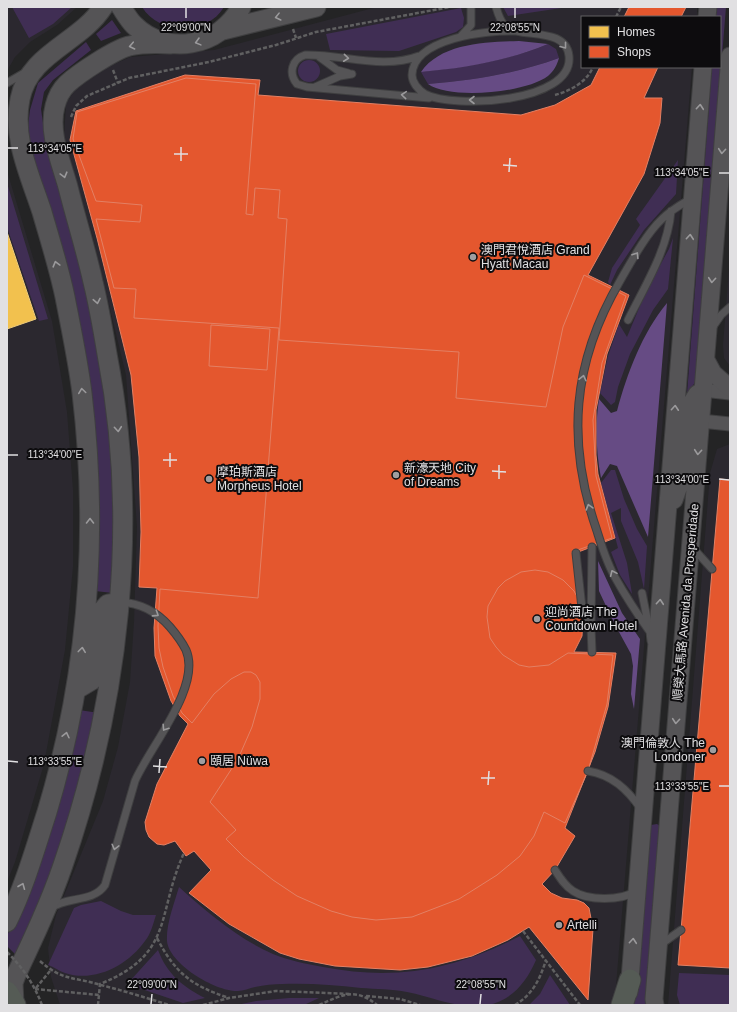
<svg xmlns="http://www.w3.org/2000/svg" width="737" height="1012" font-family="Arial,'Noto Sans SC',sans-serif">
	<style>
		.built { fill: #2b282f }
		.green { fill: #402e54 }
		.water { fill: #664b84 }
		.homes { fill: #f2c14e; stroke: #edca7a }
		.shops { fill: #e4572e; stroke: #e38064 }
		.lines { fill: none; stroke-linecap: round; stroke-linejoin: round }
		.service-casing { stroke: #3f3f40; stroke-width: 9 }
		.minor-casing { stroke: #3f3f40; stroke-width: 15 }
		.tertiary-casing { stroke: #3f3f40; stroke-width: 19 }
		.secondary-casing { stroke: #3f3f40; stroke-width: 21 }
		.primary-casing { stroke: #3f3f40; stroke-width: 23 }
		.path { stroke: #606061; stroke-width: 2.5; stroke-dasharray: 4 2; stroke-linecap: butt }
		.service { stroke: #555456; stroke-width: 7 }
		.minor { stroke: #555456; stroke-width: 13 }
		.tertiary { stroke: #555456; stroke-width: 17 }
		.secondary { stroke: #555456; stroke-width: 19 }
		.primary { stroke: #555b55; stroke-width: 21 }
		.path-bridge { stroke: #606061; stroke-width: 2.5; stroke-dasharray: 4 2; stroke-linecap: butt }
		.oneway { stroke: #9b9a9c }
		.ticks { fill: none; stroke: #e1e0e2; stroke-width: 1.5 }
		.poi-dot { fill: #9f9ea0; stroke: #0d0c0e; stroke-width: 1.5 }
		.labels { text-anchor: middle; stroke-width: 4; stroke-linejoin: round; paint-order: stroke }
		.poi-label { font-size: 12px; fill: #e1e0e2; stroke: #0d0c0e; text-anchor: start }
		.street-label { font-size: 12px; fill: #e1e0e2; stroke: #0d0c0e }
		.ticks-label { font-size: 10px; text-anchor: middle; fill: #e1e0e2; stroke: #0d0c0e; stroke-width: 4; stroke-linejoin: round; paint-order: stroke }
	</style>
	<rect width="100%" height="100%" fill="#242425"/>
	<path class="built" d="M7,7H77L57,25L30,42L15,57L7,71Z
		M377,7H697V17H582V67H692L615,998L612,1005H60L51,977L48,948L56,915L103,801L118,747L130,682L134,622L137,527L126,375L93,238L64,137L66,104L74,91L87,81L110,66L130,57L214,50Z
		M7,171L52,321L67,412L73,490V567L65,650L44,764L15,862L7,882Z
		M730,256V366L724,358L723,345Z
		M730,444V1005H668L710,473L717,449Z"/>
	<path class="green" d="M12,7H72L53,24L29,38Z
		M142,7H224C207,36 159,35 142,7Z
		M503,7H568L508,16Z
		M716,7H726L696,376V381L687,394L712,67H720V17H716Z
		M461,8L464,18L463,27L456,32L399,51L330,50L326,34Z
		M112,20L121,33L101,41L96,34Z
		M86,42L91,50L53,80L44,92L41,109L45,138L78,242L106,376L114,450L113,593L95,591L99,521L96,452L90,379L68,275L27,134L30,110L38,83Z
		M548,44L556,49L559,58C515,74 474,80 428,84L421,72C465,67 507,61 548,44Z
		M298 71a11 11 0 1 1 22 0a11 11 0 1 1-22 0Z
		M678,160L676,194L644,230L617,270L610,285L608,282L612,268L640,225L636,219Z
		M7,183L48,319L39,321L7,227Z
		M673,238L668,289L653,310L630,354L618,387L615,402L611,405L600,393L608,356L619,324L627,337L647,289L669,249Z
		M611,470H615L624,499L637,529L647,546L644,589L638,562L621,521V508L611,513L627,563L632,594L620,575L611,552L618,548L601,483Z
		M79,710L99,713L51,876L17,956L7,946V936L33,873Z
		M657,824L660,826L648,1005H634L649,828L651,825Z
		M179,887C208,913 237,938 273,954C288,960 306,964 323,967C396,981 454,970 520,936L536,960C527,981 512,1001 487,1005C459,1010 433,997 407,992C392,989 376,989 361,988C335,985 309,983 282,984C274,984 264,985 255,987C250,988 243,991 238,991C216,992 169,964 167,941C166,924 174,904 179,887Z
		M101,901L121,911L133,915H156C153,924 151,934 145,941C128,965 95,983 65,973C59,971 54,967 48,965L74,908L81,905Z
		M158,950C167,974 183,987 205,998L183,1003L130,985L129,982Z
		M679,973L730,975V1005H680L677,995Z
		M550,975L570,1005H529L540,994Z
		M289,998H319L304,1005H237L256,1001Z"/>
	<path class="water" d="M519,41L548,44C507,61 465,68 421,72C441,43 486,42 519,41Z
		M559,58C557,65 554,71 548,76C526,93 450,100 428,84C474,80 515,74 559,58Z
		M667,303L648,537L617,466L610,464L601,478C596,452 595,425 599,399L611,413L617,411C627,374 642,333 667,303Z
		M598,561L622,613L640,639L634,709L631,694L633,666L631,654L613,621L599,591Z"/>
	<path class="homes" d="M7,232L36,319L7,329Z"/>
	<path class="shops" d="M629,7H686L681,17H624Z
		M600,67H658L644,98H662L660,123L644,174L588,275L629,295L607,354L596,410V455L598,474L615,538L573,554L583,615L582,636L574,652L616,653L608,707L595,752L565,828L575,836L555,870L542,884L551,893L562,898L577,900L584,903L589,908L593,929L588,1000L529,927L508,940L472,956L428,967L400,970L335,966L299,959L280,953L229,924L189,893L211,870L194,851L186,856L175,841L164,845L157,844L149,837L146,830L145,822L157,784L188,724L180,716L171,701L155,656L154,628L157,588L139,587L141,532L139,457L131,375L97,238L70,140L76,111L185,75L260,80L258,95L521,115L555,105L591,85Z
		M186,78L256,84L246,214L253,215L255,188L280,190L278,218L287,219L279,340L459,352L456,398L546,407L563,327L584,275L626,296L602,363L593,420L596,476L612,538L572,552L580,602L574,591L563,580L548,572L535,570L521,572L505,581L498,588L488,606L487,617L490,638L496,647L503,655L519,665L529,667L549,665L568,653L613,655L607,704L588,771L565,823L544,812L534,836L520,856L497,875L459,899L412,917L376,920L352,917L331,911L297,896L273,880L244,857L226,839L236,830L210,802L238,759L252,727L260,699V682L256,675L251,672H244L231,679L214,694L192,723L182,713L173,696L163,667L159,648L158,626L160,589L258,598L279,328L134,318L136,289L114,288L96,219L140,222L142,205L96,201L73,139L77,112Z
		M211,325L270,329L267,370L209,366Z
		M720,479L730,480V968L678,965Z"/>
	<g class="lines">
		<defs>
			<path id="service" d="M496,7C498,14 500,21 505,26C520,39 566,26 569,56C574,103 453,109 425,94C418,90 412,82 412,75C413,38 488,30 515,31
				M461,36L471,25V7
				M318,56L337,70L348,73
				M419,56C382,70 343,54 305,55C292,59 288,73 297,84L307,87L429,98
				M7,83L26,72
				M315,87L340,76L352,74
				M628,320C645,286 668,249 671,211
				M712,328L721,315L730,307
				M692,547L712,569
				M576,553L582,608L591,627L592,652
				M642,593L649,628
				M591,625L592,547
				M651,641L650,632C638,615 626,597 616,579C607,564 602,547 597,531C566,442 572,363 620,281C631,262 646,234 662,219C671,210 682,204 692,198
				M588,771C612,775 627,789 641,809
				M555,870C560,878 565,886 573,891C588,901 621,901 636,891
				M51,908C67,896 93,903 105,885L135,781C149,748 202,687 186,650C182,642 176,634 170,627C157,612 141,603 120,602
				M660,945L681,930"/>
			<path id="minor" d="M703,390L730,393
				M701,421L730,424"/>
			<path id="tertiary" d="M707,17L708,7
				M706,360L713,373L730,388
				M674,500L684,472L689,407L697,394L703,390
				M629,992L703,67
				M655,1005L654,999L730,56"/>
			<path id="secondary" d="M121,7C125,13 129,20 134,25C166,57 220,47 241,7
				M223,30L316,7
				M77,689L92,680L101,612L108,604L120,602
				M7,922C24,888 35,849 47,812C88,675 99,536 82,393C78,361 71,328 65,297C59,268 50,240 42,212C30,175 12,139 20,99C29,53 80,43 103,7
				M14,1003L13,983L16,975C33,939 50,903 63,865C119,703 140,524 107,354C103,330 99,306 93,282C86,250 76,219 68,187C61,162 48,132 55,106C57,98 61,90 67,84C79,73 114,50 129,46C143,43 156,43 171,44"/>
			<path id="primary" d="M7,992L15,1005
				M622,1005L630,980"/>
		</defs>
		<use href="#service" class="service-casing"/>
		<use href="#minor" class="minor-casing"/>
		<use href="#tertiary" class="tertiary-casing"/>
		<use href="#secondary" class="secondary-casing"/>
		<use href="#primary" class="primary-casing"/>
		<path class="path" d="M616,17L621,7
			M293,29L296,38
			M113,70L118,83
			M555,95C570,91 587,82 593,67
			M71,117L76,106L87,96L129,78L209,62L276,45L316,32L450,7
			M523,931L580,1005
			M157,938C175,973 192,986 229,998
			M40,961C62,981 75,977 101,985C124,991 147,998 169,1005
			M36,988L50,971
			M35,989L99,995
			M366,996L400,999L420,1005
			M98,1005L100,984C175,954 156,914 184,853
			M203,1005L229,998L276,991L350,994
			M319,1005C342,995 355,987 377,1005
			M515,1005C533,994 540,979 546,960"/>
		<use href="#service" class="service"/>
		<use href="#minor" class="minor"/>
		<use href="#tertiary" class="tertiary"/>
		<use href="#secondary" class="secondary"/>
		<use href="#primary" class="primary"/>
		<path class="path-bridge" d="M7,952C23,968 34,984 42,1005"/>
	</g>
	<defs><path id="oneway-chevron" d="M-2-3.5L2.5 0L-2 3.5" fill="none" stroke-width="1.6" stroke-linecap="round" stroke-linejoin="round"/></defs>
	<g class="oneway">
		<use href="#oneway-chevron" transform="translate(278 17) rotate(166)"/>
		<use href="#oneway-chevron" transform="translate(198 42) rotate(165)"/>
		<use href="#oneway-chevron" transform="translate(132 46) rotate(168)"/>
		<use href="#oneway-chevron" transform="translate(564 46) rotate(52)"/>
		<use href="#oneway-chevron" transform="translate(346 58) rotate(6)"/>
		<use href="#oneway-chevron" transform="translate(404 95) rotate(-175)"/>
		<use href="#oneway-chevron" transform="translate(472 100) rotate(180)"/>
		<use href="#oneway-chevron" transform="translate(700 107) rotate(-85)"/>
		<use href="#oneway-chevron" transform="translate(722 151) rotate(95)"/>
		<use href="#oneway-chevron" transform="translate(64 175) rotate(75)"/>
		<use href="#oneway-chevron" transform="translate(690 237) rotate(-85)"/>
		<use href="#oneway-chevron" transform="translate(636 255) rotate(-58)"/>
		<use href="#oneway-chevron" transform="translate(56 264) rotate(-105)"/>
		<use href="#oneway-chevron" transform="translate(712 280) rotate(95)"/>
		<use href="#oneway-chevron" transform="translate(97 301) rotate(79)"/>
		<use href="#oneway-chevron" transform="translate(583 378) rotate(-77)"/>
		<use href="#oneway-chevron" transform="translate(82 391) rotate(-98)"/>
		<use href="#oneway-chevron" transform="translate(675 408) rotate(-86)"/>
		<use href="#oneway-chevron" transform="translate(118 429) rotate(85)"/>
		<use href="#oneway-chevron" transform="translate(698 452) rotate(95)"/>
		<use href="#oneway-chevron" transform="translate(589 507) rotate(-106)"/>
		<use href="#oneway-chevron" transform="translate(90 521) rotate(-90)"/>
		<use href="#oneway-chevron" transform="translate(613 573) rotate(-114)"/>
		<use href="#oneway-chevron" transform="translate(660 602) rotate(-85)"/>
		<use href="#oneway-chevron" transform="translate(156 614) rotate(33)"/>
		<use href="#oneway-chevron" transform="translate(82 650) rotate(-83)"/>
		<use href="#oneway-chevron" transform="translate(676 721) rotate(95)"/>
		<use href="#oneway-chevron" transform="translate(165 728) rotate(123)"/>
		<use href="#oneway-chevron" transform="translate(66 735) rotate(-77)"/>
		<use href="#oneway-chevron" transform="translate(115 847) rotate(104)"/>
		<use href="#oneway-chevron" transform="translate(22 886) rotate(-68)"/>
		<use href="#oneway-chevron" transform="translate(633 941) rotate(-85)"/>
	</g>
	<path class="ticks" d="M186,18V8M515,18V8M8,148H18M174,154H188M181,161V147M503,165L517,166M509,172L510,158M719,173H729M8,455H18M163,460H177M170,467V453M492,471L506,472M499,479V465M719,479L729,480M8,761L18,762M153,766L167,767M159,773L160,759M481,778H495M488,785L489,771M719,786H729M151,1004L152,994M480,1004L481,994"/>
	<g class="poi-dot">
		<circle cx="473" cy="257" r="4"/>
		<circle cx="396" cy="475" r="4"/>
		<circle cx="209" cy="479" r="4"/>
		<circle cx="537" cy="619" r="4"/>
		<circle cx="713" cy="750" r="4"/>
		<circle cx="202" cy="761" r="4"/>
		<circle cx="559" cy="925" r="4"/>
	</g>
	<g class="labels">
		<g class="poi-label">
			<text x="481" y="254">澳門君悅酒店 Grand<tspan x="481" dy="14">Hyatt Macau</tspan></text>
			<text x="404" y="472">新濠天地 City<tspan x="404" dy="14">of Dreams</tspan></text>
			<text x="217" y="476">摩珀斯酒店<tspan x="217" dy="14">Morpheus Hotel</tspan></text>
			<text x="545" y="616">迎尚酒店 The<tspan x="545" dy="14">Countdown Hotel</tspan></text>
			<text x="705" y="747" text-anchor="end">澳門倫敦人 The<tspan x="705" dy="14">Londoner</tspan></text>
			<text x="210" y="765">頤居 Nüwa</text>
			<text x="567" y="929">Artelli</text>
		</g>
		<g class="street-label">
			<text transform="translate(686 602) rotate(-85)" y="4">順榮大馬路 Avenida da Prosperidade</text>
		</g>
	</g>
	<g class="ticks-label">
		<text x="186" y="31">22°09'00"N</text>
		<text x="515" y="31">22°08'55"N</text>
		<text x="55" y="152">113°34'05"E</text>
		<text x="682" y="176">113°34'05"E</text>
		<text x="55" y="458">113°34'00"E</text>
		<text x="682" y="483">113°34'00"E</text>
		<text x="55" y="765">113°33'55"E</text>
		<text x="682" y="790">113°33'55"E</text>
		<text x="152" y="988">22°09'00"N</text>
		<text x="481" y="988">22°08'55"N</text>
	</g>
	<rect width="737" height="1012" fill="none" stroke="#e1e0e2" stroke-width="16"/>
	<rect x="581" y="16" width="140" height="52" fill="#0d0c0e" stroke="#626163"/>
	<rect x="589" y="26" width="20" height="12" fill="#f2c14e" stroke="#626163"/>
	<text x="617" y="36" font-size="12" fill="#e1e0e2">Homes</text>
	<rect x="589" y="46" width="20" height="12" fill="#e4572e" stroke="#626163"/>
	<text x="617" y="56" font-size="12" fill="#e1e0e2">Shops</text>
</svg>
